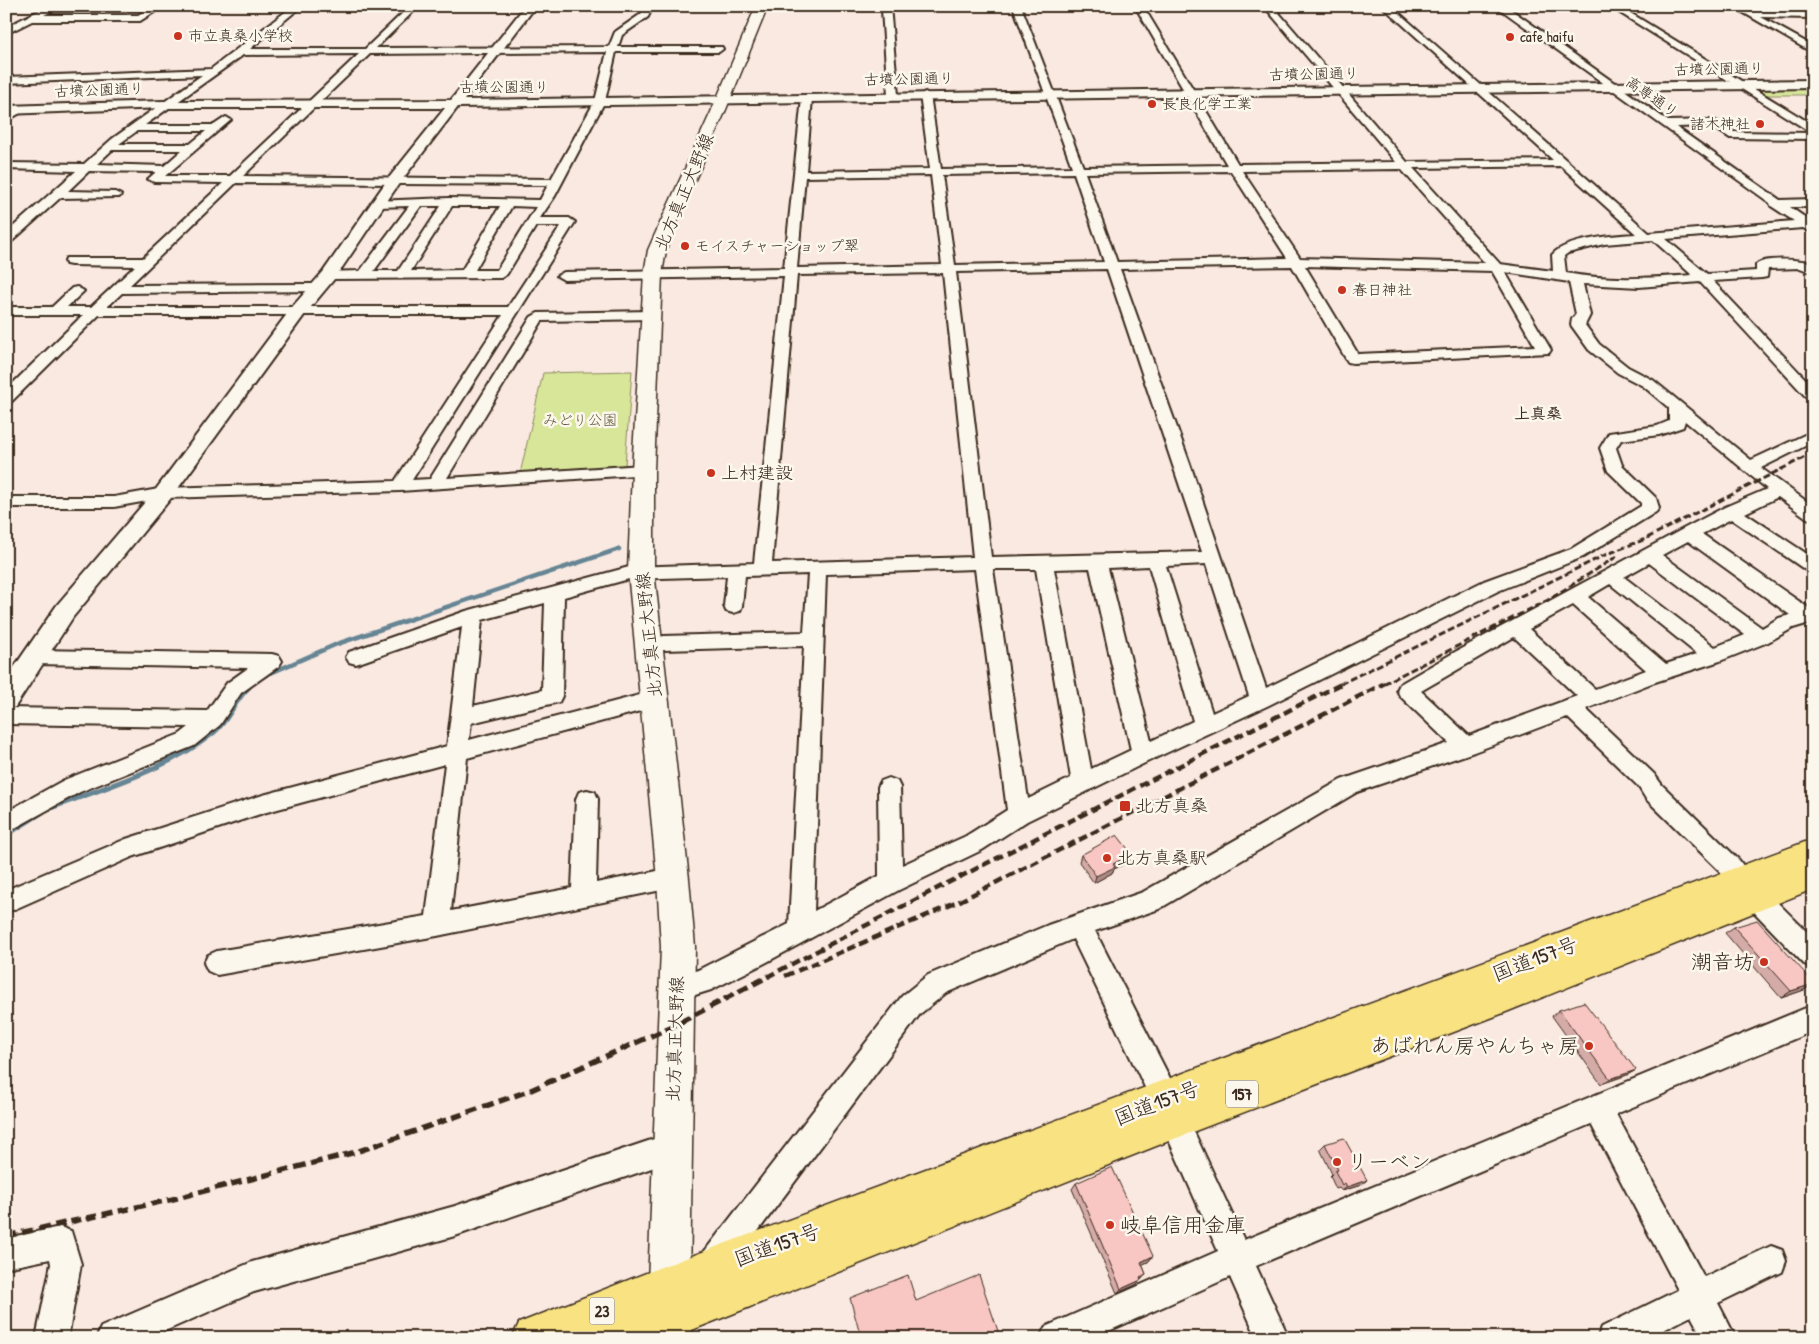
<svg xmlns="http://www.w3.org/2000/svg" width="1819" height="1344" font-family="'Patrick Hand','Klee One',sans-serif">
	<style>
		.green { fill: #d8e69a; stroke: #8a885c }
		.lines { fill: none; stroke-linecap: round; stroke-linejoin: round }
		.stream-far1 { stroke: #668594; stroke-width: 4.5 }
		.stream { stroke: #668594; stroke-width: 5.5 }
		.minor-casing { stroke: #3b2a1e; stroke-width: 4 }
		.tertiary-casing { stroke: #3b2a1e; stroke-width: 4 }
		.secondary-casing { stroke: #3b2a1e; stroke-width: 3 }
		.primary-casing { stroke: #3b2a1e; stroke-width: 3 }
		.trunk-casing { stroke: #3b2a1e; stroke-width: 3 }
		.minor { fill: #fbf7ec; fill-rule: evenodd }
		.tertiary { fill: #fbf7ec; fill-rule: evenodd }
		.secondary { fill: #fbf7ec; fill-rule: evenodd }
		.primary { fill: #f8e281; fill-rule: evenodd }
		.trunk { fill: #f8e281; fill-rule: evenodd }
		.rail-far2 { stroke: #3b2a1e; stroke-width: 3; stroke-dasharray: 7 3; stroke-linecap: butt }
		.rail-far1 { stroke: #3b2a1e; stroke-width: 4.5; stroke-dasharray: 9 4.5; stroke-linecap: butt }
		.rail { stroke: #3b2a1e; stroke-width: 5.5; stroke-dasharray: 11 5.5; stroke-linecap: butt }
		.wall { fill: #d5aba8; stroke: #3b2a1e }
		.shaded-wall { fill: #ae8b88; stroke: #3b2a1e }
		.building { fill: #f8c7c3; stroke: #3b2a1e }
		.poi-dot { fill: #c8321e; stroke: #fbf7ec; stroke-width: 2 }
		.labels { text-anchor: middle; stroke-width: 5; stroke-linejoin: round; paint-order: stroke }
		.far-poi-label { font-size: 15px; fill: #3b2a1e; stroke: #fbf7ec; text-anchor: start }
		.far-street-label { font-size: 15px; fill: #3b2a1e; stroke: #fbf7ec }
		.far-park-label { font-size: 15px; fill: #62593d; stroke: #fbf7ec }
		.far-quarter-label { font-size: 16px; font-weight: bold; fill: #3b2a1e; stroke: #fbf7ec }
		.shield { fill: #fbf7ec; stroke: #75685c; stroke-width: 1 }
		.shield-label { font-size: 16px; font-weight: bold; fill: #3b2a1e }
		.street-label { font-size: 18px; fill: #3b2a1e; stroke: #fbf7ec }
		.poi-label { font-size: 18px; fill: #3b2a1e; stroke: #fbf7ec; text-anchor: start }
		.near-street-label { font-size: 21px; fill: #3b2a1e; stroke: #fbf7ec }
		.near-poi-label { font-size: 21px; fill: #3b2a1e; stroke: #fbf7ec; text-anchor: end }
	</style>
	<rect width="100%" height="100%" fill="#fae9e0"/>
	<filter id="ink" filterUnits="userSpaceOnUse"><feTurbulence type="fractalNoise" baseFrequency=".02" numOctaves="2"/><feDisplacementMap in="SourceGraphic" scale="10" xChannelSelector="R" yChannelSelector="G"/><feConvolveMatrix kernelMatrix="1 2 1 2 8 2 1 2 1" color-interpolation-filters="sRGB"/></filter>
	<g filter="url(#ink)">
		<path class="green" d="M1813,88V95H1763L1751,89Z
			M632,371L625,465L520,474L543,373Z"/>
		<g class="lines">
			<path class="stream-far1" d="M264,676L337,644L619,549"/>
			<path class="stream" d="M50,808C105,787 167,770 214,732C229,720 234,700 249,687
				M6,835L41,813"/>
			<defs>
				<path id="minor" d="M51,6H162V7L140,21H32L28,18L32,15H138L148,9H55Z
					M293,6H302L250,49H365L410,6H419L376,48L609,47L615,32L641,14L645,6H653L648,17L622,35L618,47H722L723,49L719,52H616L605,101L555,196L540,218H569L575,222L412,480L430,479L531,317L538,313L652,311L659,315L652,319L542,321L447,478L643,465L649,466L651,470L649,474L400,491L164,498L114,507H6V497H114L164,488L395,481L503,315H99L11,402L6,403V390L83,315H6V307H52L72,288L77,287L84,291L67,307H91L135,266L71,265L66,264L65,261L66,258H143L223,183L154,182L148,179L156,172L89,171L68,191L115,192L121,195L119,197L60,198L10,243L6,244V233L76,171L6,169V163L84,164L112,139L202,75L6,83V77L211,69ZM607,52L595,101L551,179L243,176L370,54ZM359,54L230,176H165L231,120L226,117L214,125H145L243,55ZM137,131H206L190,144H119ZM112,150H182L164,166L97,164ZM236,183L548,185L540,200L449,198L374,201L372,203L374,205L378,207L409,206L360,271L324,272L323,275L324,278L329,279L501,278L507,274L536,226H561L508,307H107L122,293L323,291L325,288L323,285L318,284L130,285ZM421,206H441L398,271H374ZM452,206H500L462,270L411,271ZM512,206L536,207L497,270H475Z
					M759,6H890L898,95L893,98L888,95L882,10H759Z
					M1013,6H1021L1083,167L1227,165L1135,6H1143L1238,164L1396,162L1264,6H1273L1407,162L1553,160L1382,6H1391L1649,233L1794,221L1771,206L1770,203L1496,6H1506L1668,121L1714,120L1733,132L1812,133L1609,6H1619L1813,125V139L1730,138L1712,126L1676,127L1780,200L1813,199V207H1790L1813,223V233L1803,228L1666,239L1707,274L1756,271V265C1763,257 1803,259 1813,264V273L1800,268L1768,269L1767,277L1762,278L1713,281L1813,387V400L1808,399L1700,282L1639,287L1583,284L1590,315L1585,325L1599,344L1628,367L1653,380L1751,460L1813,431V442L1761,468L1813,506V520L1807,518L1778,497L1745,513L1813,558V573L1807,571L1731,519L1702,534L1810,609L1813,608V622L1793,628L1768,642L1720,661L1652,683L1586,709L1654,774L1662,785L1739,860L1749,874L1813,938V968L1804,964L1733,890L1723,874L1646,799L1638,786L1567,717L1474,752L1357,792L1159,909L1095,931L1176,1090L1180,1100L1177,1107L1184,1110L1244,1240L1813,1005V1031L1616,1114L1704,1277L1771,1246L1782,1250L1786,1261L1782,1272L1718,1303L1736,1338H1703L1691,1316L1648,1338H1597L1602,1327L1678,1290L1591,1124L1256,1266L1289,1338H1257L1230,1277L1093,1338H1040L1045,1327L1218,1251L1160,1120L1163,1113L1156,1110L1073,939L946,993L920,1014L726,1274L715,1278L704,1274L700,1263L704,1252L902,996L928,975L1048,925L1143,892L1341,780L1449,743L1400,696L1397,690L1400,684L1455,652L1683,529L1725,507L1767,489L1685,421L1683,427L1659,435L1621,440L1616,448L1622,465L1656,498L1659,508L1656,512L1583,557L1498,591L1267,706L1151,760L1027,821L982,850L899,890L765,963L711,990L676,1001L667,998L663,989L667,980L698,970L789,924L804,646L664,650L650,653L643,651L640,646L643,641L664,636L804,632L808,574L745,576L742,606L740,611L733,613L726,611L724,606L727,576L629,579L564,597L562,696L559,702L471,723L469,740L655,691L662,693L665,699L662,705L655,707L467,758L451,911L572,888L576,799L579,792L587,790L595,792L598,799L596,883L673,868L681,872L685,879L681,886L437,936L217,975L208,971L204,963L208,955L217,951L426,916L445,764L263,813L132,857L6,913V890L126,839L263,795L447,746L462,627L356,664L349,662L346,657L349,652L466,611L629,567L754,563L784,276L564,280L557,276L564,272L784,268L802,98L807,95L812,98L806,171L930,169L920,95L925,92L930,95L941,169L1072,167ZM1561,166L1636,234C1616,235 1564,239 1552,255L1553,271L1500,264L1413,168ZM1401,169L1485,263L1300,258L1242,171ZM1231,171L1287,258L1117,262L1085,173ZM1074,173L1104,262L955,265L942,175ZM931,175L942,265L797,268L805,177ZM1653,240L1692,275C1650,278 1608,281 1566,273L1564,256L1568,253L1604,244ZM1292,266L1346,359L1348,362L1353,363L1549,353L1551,350L1505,272L1569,282L1576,314L1572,319L1571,325L1589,350L1618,373L1643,386L1669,408V421L1657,426L1609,433L1600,448L1608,471L1641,503V506L1571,549L1484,581L1266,688L1190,464L1120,269ZM1305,266L1492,271L1535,346L1358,354ZM1107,269L1202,552L991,557L956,272ZM943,273L973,557L772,563L797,275ZM1688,541L1790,615L1779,618L1762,628L1662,555ZM1649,563L1745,635L1715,647L1624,577ZM1206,564L1249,696L1212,713L1166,566ZM1149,566L1193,721L1151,741L1108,568ZM1090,568L1131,750L1091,769L1054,569ZM975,569L1007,810L966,836L902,865L900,787L897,781L889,778L881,781L878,787L879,876L814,911L826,574ZM993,569H1036L1071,778L1028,799ZM1610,584L1697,654L1666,664L1588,597ZM545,603L542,690L473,706L482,620ZM1573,605L1646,670L1595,689L1529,629ZM1514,637L1577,696L1469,736L1421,691Z
					M1732,6H1742L1752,11L1813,12V18L1761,17L1813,46V53Z
					M18,107L22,108V112L6,121V113Z
					M35,650L272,654L279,656L282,661L279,666L241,693L220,725L194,746L80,792L6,833V812L64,780L180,734L189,727L6,724V708L207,711L227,683L248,668L35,664L28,662L25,657L28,652Z
					M672,1133L682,1137L686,1147L682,1157L672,1161L455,1236L254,1292L149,1338H96L101,1327L252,1262L455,1206Z
					M60,1227L71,1231L81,1264L68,1338H36L51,1264L50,1259L6,1268V1238Z"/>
				<path id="tertiary" d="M48,6H62L6,34V27Z
					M525,6H536L464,100L1813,80V88L458,107L398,185L335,278L305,314L171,498L73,617L15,707L6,710V679L57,605L157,488L293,306L323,272L388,179L445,108H163L6,114V106L163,101L451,100Z"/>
				<path id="secondary" d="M756,6H768L725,112L672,232L666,250L662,274L654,470V571L689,879L695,947L690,1285L684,1300L669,1306L654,1300L648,1285L661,947L657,879L628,571L632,470L644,274L648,250L656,232L711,112Z"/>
				<path id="primary" d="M669,1264L684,1270L690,1285L684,1300L687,1302L694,1317L687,1332L674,1338H596L598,1335L590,1338H512L519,1323Z"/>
				<path id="trunk" d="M1813,839V889L1501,1014L1174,1139L692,1330L693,1338H649L648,1285L654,1270Z"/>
			</defs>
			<use href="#minor" class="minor-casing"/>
			<use href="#tertiary" class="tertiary-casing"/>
			<use href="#secondary" class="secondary-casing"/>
			<use href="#primary" class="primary-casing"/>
			<use href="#trunk" class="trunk-casing"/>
			<use href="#minor" class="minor"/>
			<use href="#tertiary" class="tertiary"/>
			<use href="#secondary" class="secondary"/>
			<use href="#primary" class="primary"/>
			<use href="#trunk" class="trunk"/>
			<path class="rail-far2" d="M1340,684L1605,555L1643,540L1813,453
				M1383,684L1548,600L1619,555"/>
			<path class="rail-far1" d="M785,976L958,902L1385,683
				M767,977L934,890L1343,683"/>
			<path class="rail" d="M6,1236L169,1200L356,1152L531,1090L675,1025L769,976"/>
		</g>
		<path class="wall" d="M1081,855L1130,861L1114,869L1112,873L1094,883L1079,862Z
			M1734,927L1813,982V985L1804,990L1781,998L1725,933Z
			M1559,1010L1636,1070L1627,1075L1601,1084L1552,1016Z
			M1325,1144L1361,1185L1342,1191L1339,1188L1336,1189L1330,1176L1332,1174L1320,1149Z
			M1076,1183L1153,1256L1148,1262L1142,1264L1146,1274L1136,1285L1117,1293L1072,1189Z"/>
		<path class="shaded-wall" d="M1132,854L1130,861L1114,869L1112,873L1094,883L1096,876L1113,864Z
			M1813,984L1804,990L1781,998L1791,991Z
			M1636,1070L1627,1075L1601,1084L1610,1079Z
			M1367,1180L1361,1185L1342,1191L1347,1187Z
			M1153,1256L1148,1262L1136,1267L1141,1262Z
			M1146,1274L1142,1279L1135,1282L1140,1277Z
			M1141,1280L1136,1285L1117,1293L1121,1289Z"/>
		<path class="building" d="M1117,835L1132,854L1113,864L1115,867L1096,876L1081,855Z
			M1757,920L1813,982V984L1791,991L1734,927Z
			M1584,1002L1636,1070L1610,1079L1559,1010Z
			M1344,1138L1367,1180L1347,1187L1345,1183L1342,1185L1335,1171L1338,1170L1325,1144Z
			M1112,1167L1153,1256L1141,1262L1146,1274L1140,1277L1141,1280L1121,1289L1076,1183Z
			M908,1275L916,1301L979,1275L999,1334L991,1338H861L850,1298Z"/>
	</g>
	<g class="poi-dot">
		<circle cx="178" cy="36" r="5"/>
		<circle cx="1510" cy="37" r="5"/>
		<circle cx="1152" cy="104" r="5"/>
		<circle cx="1760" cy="124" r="5"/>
		<circle cx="685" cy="246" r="5"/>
		<circle cx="1342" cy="290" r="5"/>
		<circle cx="711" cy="473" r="5"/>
		<rect x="1119" y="800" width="12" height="12" rx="2.5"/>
		<circle cx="1107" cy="858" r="5"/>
		<circle cx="1764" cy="962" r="5"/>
		<circle cx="1589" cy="1046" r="5"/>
		<circle cx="1337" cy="1162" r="5"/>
		<circle cx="1110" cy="1225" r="5"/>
	</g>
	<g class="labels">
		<g class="far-poi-label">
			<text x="188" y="41">市立真桑小学校</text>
			<text x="1520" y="42">cafe haifu</text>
			<text x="1162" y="109">長良化学工業</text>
			<text x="1750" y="129" text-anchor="end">諸木神社</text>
			<text x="695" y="251">モイスチャーショップ翠</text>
			<text x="1352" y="295">春日神社</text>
		</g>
		<g class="far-street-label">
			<text transform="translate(1719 69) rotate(-1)" y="5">古墳公園通り</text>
			<text transform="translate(1314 74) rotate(-1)" y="5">古墳公園通り</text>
			<text transform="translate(909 79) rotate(-1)" y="5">古墳公園通り</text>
			<text x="504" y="92">古墳公園通り</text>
			<text transform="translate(99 90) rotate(-2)" y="5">古墳公園通り</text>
			<text transform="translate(1652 97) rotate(35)" y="5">高専通り</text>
		</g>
		<g class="far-park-label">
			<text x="580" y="425">みどり公園</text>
		</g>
		<g class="far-quarter-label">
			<text x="1538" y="419">上真桑</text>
		</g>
		<g class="shield">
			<rect x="1226" y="1080.5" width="32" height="27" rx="4"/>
			<rect x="589.5" y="1297.5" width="25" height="27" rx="4"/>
		</g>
		<g class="shield-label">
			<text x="1242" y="1100">157</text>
			<text x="602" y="1317">23</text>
		</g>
		<g class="street-label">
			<text transform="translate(684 192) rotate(-67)" y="6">北方真正大野線</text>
			<text transform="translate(649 635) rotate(-96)" y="6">北方真正大野線</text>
			<text transform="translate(675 1039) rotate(-88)" y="6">北方真正大野線</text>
		</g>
		<g class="poi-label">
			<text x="721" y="479">上村建設</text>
			<text x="1136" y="812">北方真桑</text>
			<text x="1117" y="864">北方真桑駅</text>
		</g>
		<g class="near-street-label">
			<text transform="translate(1535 959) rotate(-21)" y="7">国道157号</text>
			<text transform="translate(1157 1103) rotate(-21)" y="7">国道157号</text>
			<text transform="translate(777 1245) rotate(-20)" y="7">国道157号</text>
		</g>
		<g class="near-poi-label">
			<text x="1754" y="969">潮音坊</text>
			<text x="1579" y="1053">あばれん房やんちゃ房</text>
			<text x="1347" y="1169" text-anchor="start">リーベン</text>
			<text x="1120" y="1232" text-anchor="start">岐阜信用金庫</text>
		</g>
	</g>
	<rect width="1819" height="1344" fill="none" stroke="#fbf7ec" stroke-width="25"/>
	<rect x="12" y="12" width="1794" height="1319" fill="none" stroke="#3b2a1e" stroke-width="2" filter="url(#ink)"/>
</svg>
